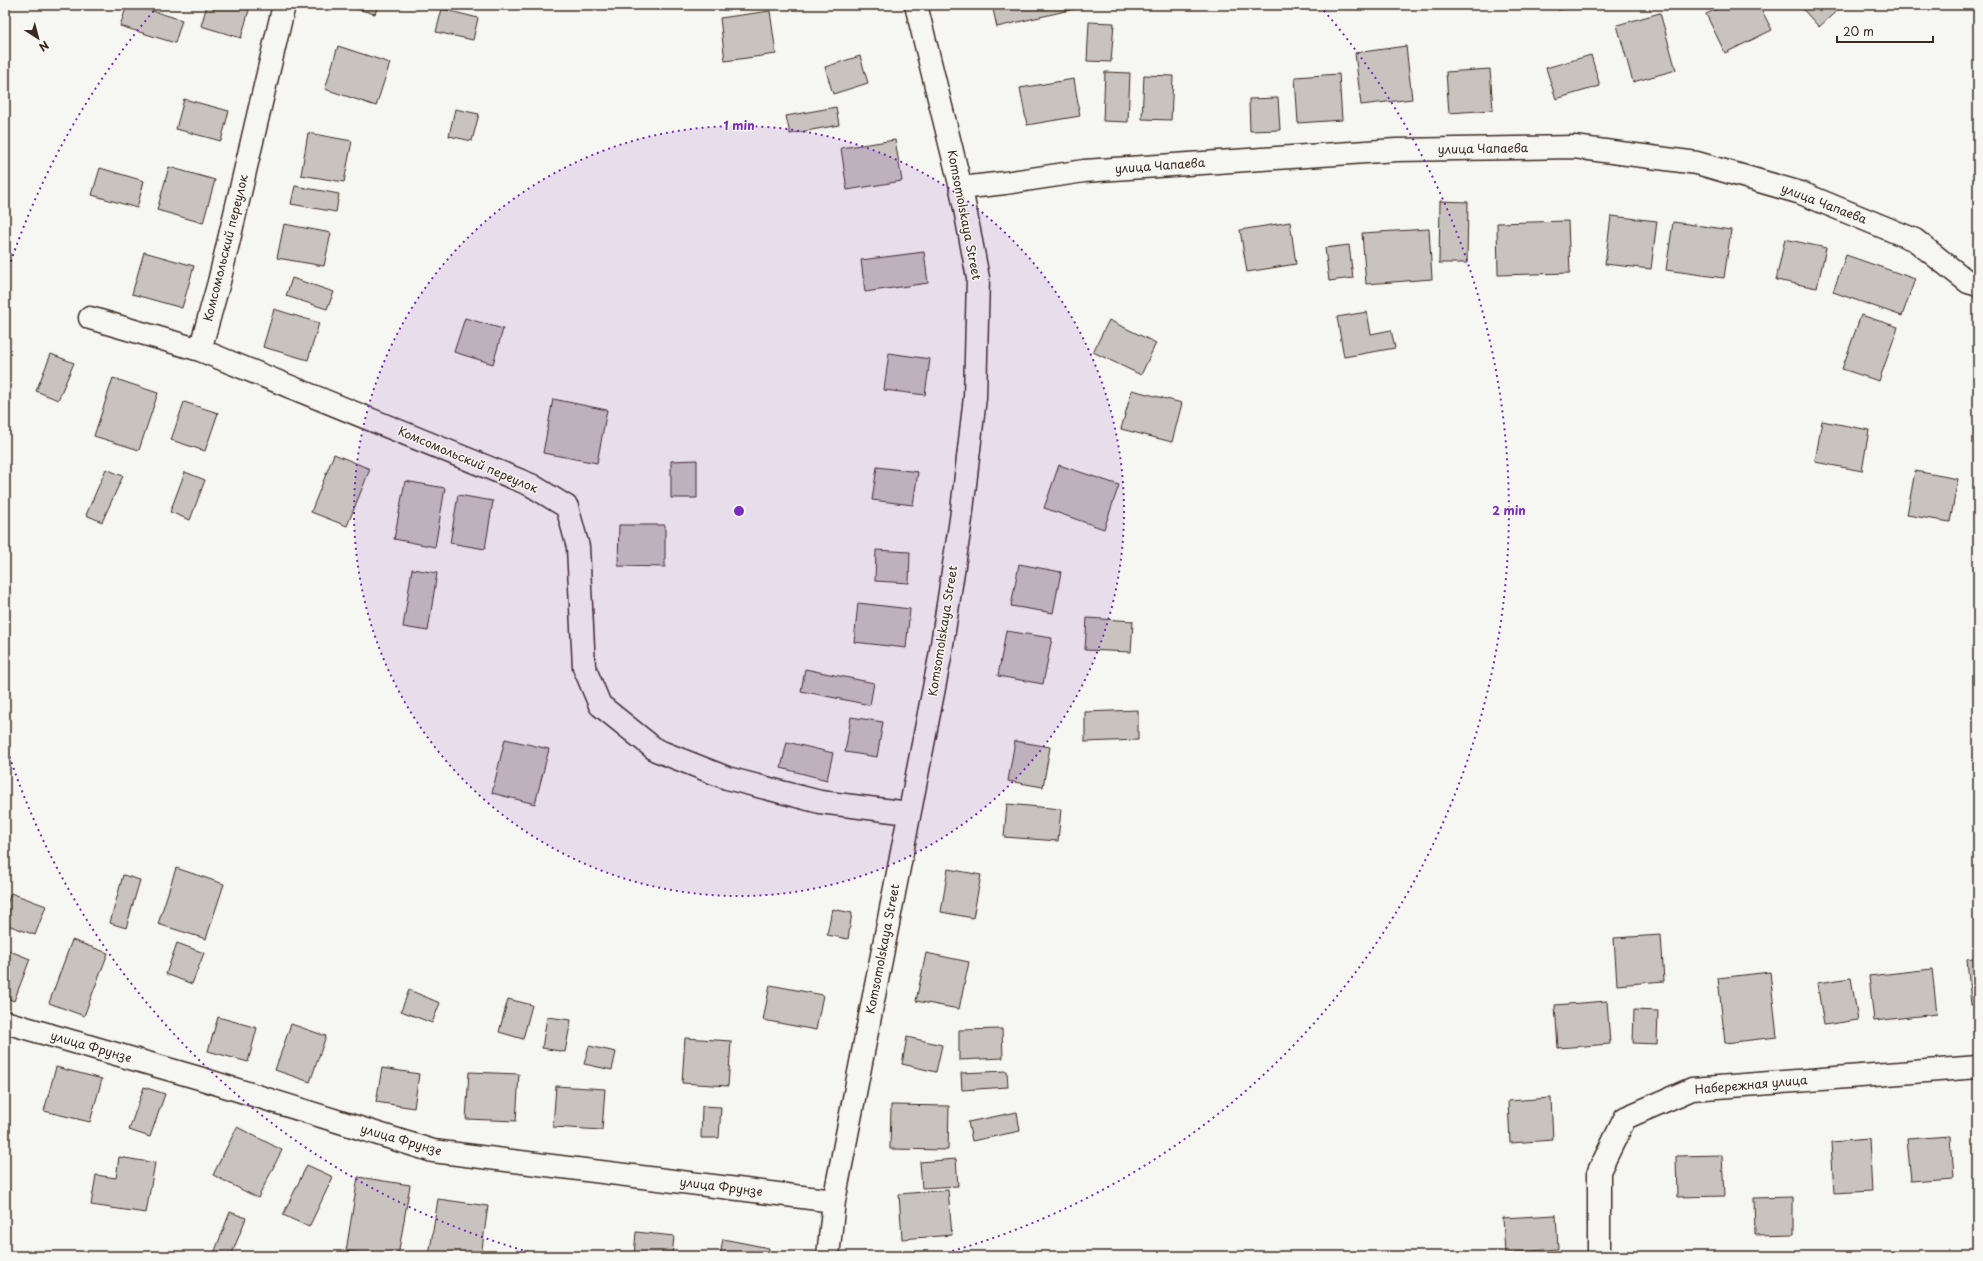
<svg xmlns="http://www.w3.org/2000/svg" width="1983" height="1261" font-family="'Playpen Sans',sans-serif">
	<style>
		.building { fill: #c8c3be; stroke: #3b2a1e }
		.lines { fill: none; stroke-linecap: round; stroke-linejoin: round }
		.minor-casing { stroke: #3b2a1e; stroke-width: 25 }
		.tertiary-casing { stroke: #3b2a1e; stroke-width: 25 }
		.minor { stroke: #f6f6f2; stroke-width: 22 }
		.tertiary { stroke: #f6f6f2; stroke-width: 22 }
		.ring { fill: none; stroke: #7b2cbf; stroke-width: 2; stroke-dasharray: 2 4 }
		.labels { text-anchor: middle; stroke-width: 3; stroke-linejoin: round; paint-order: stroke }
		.street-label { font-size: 12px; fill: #3b2a1e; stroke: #f6f6f2 }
		.centre { fill: #7b2cbf; stroke: #f6f6f2; stroke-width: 2 }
		.ring-label { font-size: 12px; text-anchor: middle; font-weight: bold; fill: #7b2cbf; stroke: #f6f6f2; stroke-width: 3; stroke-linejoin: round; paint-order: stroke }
	</style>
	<rect width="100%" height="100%" fill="#f6f6f2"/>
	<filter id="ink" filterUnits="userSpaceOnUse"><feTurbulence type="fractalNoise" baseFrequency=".025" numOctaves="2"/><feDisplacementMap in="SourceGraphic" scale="8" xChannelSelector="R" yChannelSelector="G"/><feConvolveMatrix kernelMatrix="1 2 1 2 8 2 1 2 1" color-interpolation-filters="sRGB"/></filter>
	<g filter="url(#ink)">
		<path class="building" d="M127,5H133L182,20L175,43L120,26Z
			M207,5H232L249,10L241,38L201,26Z
			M343,5H378L375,14Z
			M992,5H1073L1074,9L997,27Z
			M1557,5H1583L1558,10Z
			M1725,5H1759L1772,30L1725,53L1706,14Z
			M1799,5H1843L1819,27Z
			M442,9L478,18L473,40L436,32Z
			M770,11L776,54L725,61L720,18Z
			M1660,13L1676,70L1633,82L1617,25Z
			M1089,22L1114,23L1111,62L1087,61Z
			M338,46L390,63L376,106L325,89Z
			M1406,46L1412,99L1361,105L1355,53Z
			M1591,55L1600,86L1556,99L1546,68Z
			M860,56L868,83L833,94L825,67Z
			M1490,69L1493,110L1449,113L1446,72Z
			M1105,72L1130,73L1128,122L1103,121Z
			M1339,74L1342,120L1298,123L1295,77Z
			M1144,75L1173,76L1171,120L1142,119Z
			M1074,79L1080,116L1027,125L1020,88Z
			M1278,98L1280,130L1250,131L1249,99Z
			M184,99L229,111L221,141L176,129Z
			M836,107L839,125L790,134L786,116Z
			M455,109L479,114L472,141L449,136Z
			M308,133L352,141L344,182L301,175Z
			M895,140L902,181L847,190L841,148Z
			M169,167L215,180L203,223L157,210Z
			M100,168L144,181L137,208L92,195Z
			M295,186L339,194L336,212L291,204Z
			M1440,201L1468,202L1467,263H1439Z
			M1611,216L1657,221L1651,269L1605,264Z
			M1568,221L1570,273L1498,275L1497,223Z
			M1290,222L1296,264L1247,272L1240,230Z
			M1673,222L1731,230L1724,278L1666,270Z
			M284,224L331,233L324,266L277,258Z
			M1429,229L1432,279L1366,284L1362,233Z
			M1785,239L1826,248L1817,288L1776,280Z
			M1349,245L1353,278L1329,281L1325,248Z
			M144,252L194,266L182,308L132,294Z
			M924,252L928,283L865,292L861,260Z
			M1846,255L1915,279L1902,316L1833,292Z
			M292,278L334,292L327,309L286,296Z
			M274,309L319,323L308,360L263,347Z
			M1367,312L1371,334L1391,330L1395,348L1344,357L1337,317Z
			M1861,315L1898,327L1879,381L1842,369Z
			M465,318L503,329L493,364L454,352Z
			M1109,320L1156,343L1141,375L1093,352Z
			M889,353L930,359L925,395L884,390Z
			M51,354L74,363L58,400L36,391Z
			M113,378L158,393L139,450L94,436Z
			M1132,390L1182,403L1172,442L1121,429Z
			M553,399L607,410L597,463L543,453Z
			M184,402L218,413L205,451L171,440Z
			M1822,421L1869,430L1862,471L1815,462Z
			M334,454L370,469L347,526L311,512Z
			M697,460V498H671V461Z
			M1059,465L1119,485L1104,529L1044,508Z
			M877,467L918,472L913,505L872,500Z
			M106,469L123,476L102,522L86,515Z
			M1915,471L1958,479L1950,522L1907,515Z
			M185,472L205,480L190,520L170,512Z
			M405,481L445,488L435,547L394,539Z
			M458,495L493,501L485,549L450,543Z
			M619,525H665V567L618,566Z
			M876,550L910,552L909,583L875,581Z
			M1019,564L1061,572L1053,613L1011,606Z
			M412,569L437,573L428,631L403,627Z
			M858,603L910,609L906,648L854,642Z
			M1087,618L1133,621L1131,652L1085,650Z
			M1006,631L1052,638L1043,684L998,676Z
			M805,669L874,683L870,705L801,691Z
			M1138,710V740L1085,742V712Z
			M851,717L883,722L877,757L845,752Z
			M505,739L549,749L535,804L492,793Z
			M1015,741L1050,747L1043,787L1008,781Z
			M787,742L833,753L827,780L781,768Z
			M1007,804L1061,809L1058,841L1004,837Z
			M176,868L224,884L206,939L158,924Z
			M948,869L981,875L973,918L941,912Z
			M123,875L140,880L126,928L110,923Z
			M11,893L46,906L35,935L5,924V909Z
			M832,909L852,913L848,939L827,935Z
			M1661,935L1664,981L1617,985L1614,938Z
			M72,940L108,953L84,1016L49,1003Z
			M177,943L204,953L192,984L166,974Z
			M5,949L30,959L14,1001L5,997Z
			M926,953L969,962L959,1009L916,1001Z
			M1978,957V1004L1971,1005L1967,959Z
			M1932,969L1937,1014L1874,1021L1869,976Z
			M1770,972L1777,1037L1725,1043L1718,978Z
			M1851,978L1858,1020L1824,1025L1817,983Z
			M770,985L823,995L816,1030L763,1020Z
			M409,990L440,1003L432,1023L401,1011Z
			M508,999L532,1005L523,1039L499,1032Z
			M1607,1001L1610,1044L1558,1048L1555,1005Z
			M1634,1010L1658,1011L1657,1044L1633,1043Z
			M218,1017L257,1028L248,1062L208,1051Z
			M547,1017L571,1020L565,1052L542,1048Z
			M291,1024L326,1036L310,1082L275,1070Z
			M1002,1029L1003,1058L959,1060V1030Z
			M907,1037L942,1045L936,1072L902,1064Z
			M685,1038L731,1041L728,1086L682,1083Z
			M589,1046L616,1052L612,1070L584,1064Z
			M56,1067L102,1079L90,1122L44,1111Z
			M382,1068L419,1074L414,1108L376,1102Z
			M1007,1071L1008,1087L962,1090L961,1073Z
			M469,1072L519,1074L516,1121L466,1119Z
			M556,1086L605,1089L602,1130L553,1127Z
			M144,1087L165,1094L150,1137L129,1130Z
			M1551,1098L1553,1140L1510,1143L1508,1101Z
			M891,1105L949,1106L948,1150L890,1149Z
			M702,1106L721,1107L719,1138H701Z
			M1017,1112L1020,1131L972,1141L968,1122Z
			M237,1127L282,1150L258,1198L213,1175Z
			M1950,1136L1953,1178L1911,1181L1907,1139Z
			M1869,1139L1872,1191L1834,1193L1831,1142Z
			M1722,1155L1724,1196L1677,1197L1676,1156Z
			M119,1157L155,1163L146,1213L91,1205L96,1175L116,1178Z
			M956,1159L958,1186L922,1188L920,1162Z
			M307,1165L333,1177L309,1227L283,1215Z
			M358,1177L410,1185L398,1256H380L346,1251Z
			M948,1190L952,1235L902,1239L899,1194Z
			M1793,1197V1234L1755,1235L1754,1198Z
			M438,1199L488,1206L481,1256H429Z
			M230,1212L246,1218L231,1256H213Z
			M1556,1215L1558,1249L1505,1253L1503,1218Z
			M636,1232L674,1236L672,1256H634Z
			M723,1239L769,1248L768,1256H720Z"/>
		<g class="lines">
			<defs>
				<path id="minor" d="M284,5L219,282L200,350L531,485L567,507L578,547L584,667L600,705L656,750L727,778L820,802L909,813
					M961,188L1005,183L1084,171L1396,150L1574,147L1697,163L1801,193L1915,240L1968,282L1978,285
					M90,318L200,350
					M1599,1256V1171L1625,1118L1692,1089L1978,1067"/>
				<path id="tertiary" d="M5,1022L199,1078L433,1151L834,1201
					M828,1256L834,1201L940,657L961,519L975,397L978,278L961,188L916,5"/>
			</defs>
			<use href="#minor" class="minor-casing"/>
			<use href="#tertiary" class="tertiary-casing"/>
			<use href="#minor" class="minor"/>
			<use href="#tertiary" class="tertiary"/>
		</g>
	</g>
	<circle cx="739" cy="511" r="385" fill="#7b2cbf" fill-opacity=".12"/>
	<g class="ring">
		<circle cx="739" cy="511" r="385"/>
		<path d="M540 1255A770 770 0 0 1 7 749M7 273A770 770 0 0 1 158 6M1320 6A770 770 0 0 1 938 1255"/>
	</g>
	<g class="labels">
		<g class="street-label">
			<text transform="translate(1483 149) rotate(-1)" y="4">улица Чапаева</text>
			<text transform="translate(1160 166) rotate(-4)" y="4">улица Чапаева</text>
			<text transform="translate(1824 204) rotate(21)" y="4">улица Чапаева</text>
			<text transform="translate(964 215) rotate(79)" y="4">Komsomolskaya Street</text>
			<text transform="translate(226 248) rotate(-76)" y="4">Комсомольский переулок</text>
			<text transform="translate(468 460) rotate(23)" y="4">Комсомольский переулок</text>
			<text transform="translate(943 631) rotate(-81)" y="4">Komsomolskaya Street</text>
			<text transform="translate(883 949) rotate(-79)" y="4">Komsomolskaya Street</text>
			<text transform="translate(91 1047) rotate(16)" y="4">улица Фрунзе</text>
			<text transform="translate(1751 1085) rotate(-5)" y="4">Набережная улица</text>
			<text transform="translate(401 1140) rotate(16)" y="4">улица Фрунзе</text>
			<text transform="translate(721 1187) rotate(7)" y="4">улица Фрунзе</text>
		</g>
	</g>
	<circle cx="739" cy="511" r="6" class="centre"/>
	<g class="ring-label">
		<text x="739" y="130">1 min</text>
		<text x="1509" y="515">2 min</text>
	</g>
	<rect width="1983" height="1261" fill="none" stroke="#f6f6f2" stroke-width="20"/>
	<rect x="10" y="10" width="1963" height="1241" fill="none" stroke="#3b2a1e" stroke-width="1.5" filter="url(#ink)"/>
	<g transform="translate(38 38) rotate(144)" stroke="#f6f6f2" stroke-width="3" paint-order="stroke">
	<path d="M0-3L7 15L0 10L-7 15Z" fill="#3b2a1e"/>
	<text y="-6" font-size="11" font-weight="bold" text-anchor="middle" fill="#3b2a1e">N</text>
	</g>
	<path d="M1837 36v6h96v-6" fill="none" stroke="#3b2a1e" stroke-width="2"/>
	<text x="1843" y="36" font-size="12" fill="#3b2a1e" stroke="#f6f6f2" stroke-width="3" paint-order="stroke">20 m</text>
</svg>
